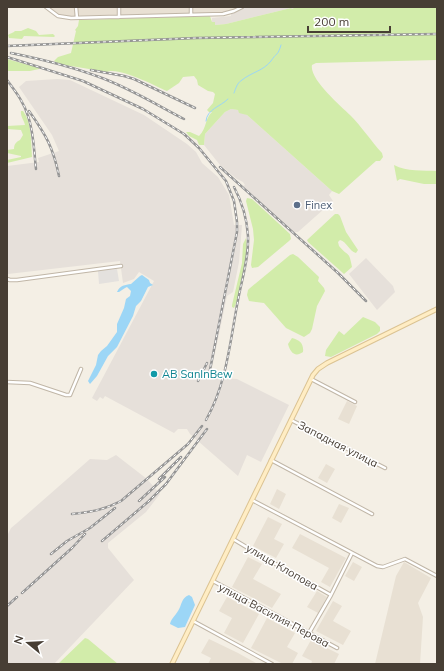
<svg xmlns="http://www.w3.org/2000/svg" width="444" height="671" font-family="Mulish,sans-serif">
	<style>
		.residential { fill: #e8e0d3 }
		.industrial { fill: #e6e0da }
		.green { fill: #d2ecaa }
		.parking { fill: #e4e1de }
		.water { fill: #9cd6f6 }
		.lines { fill: none; stroke-linecap: round; stroke-linejoin: round }
		.stream { stroke: #9cd6f6; stroke-width: 1 }
		.street-casing { stroke: #c0b6a7; stroke-width: 4.5 }
		.secondary-casing { stroke: #dbc393; stroke-width: 5.5 }
		.street { stroke: #fff; stroke-width: 2.5 }
		.secondary { stroke: #ffedc4; stroke-width: 3.5 }
		.rail-casing { stroke: #959595; stroke-width: 2.5 }
		.rail { stroke: #fff; stroke-width: 1; stroke-dasharray: 3; stroke-linecap: butt }
		.service-dot { fill: #5c6f8a; stroke: #fff; stroke-width: 1.5 }
		.culture-dot { fill: #0f9aa8; stroke: #fff; stroke-width: 1.5 }
		.labels { text-anchor: middle; stroke-width: 3; stroke-linejoin: round; paint-order: stroke }
		.service-label { font-size: 11px; fill: #4e5e75; stroke: #fff; text-anchor: start }
		.culture-label { font-size: 11px; fill: #0d838f; stroke: #fff; text-anchor: start }
		.street-label { font-size: 11px; fill: #473e34; stroke: #fff }
	</style>
	<rect width="100%" height="100%" fill="#f4efe5"/>
	<path class="residential" d="M49,7H241L223,13L69,16L58,14Z
		M347,401L357,406L349,424L338,419Z
		M326,464L335,469L327,483L318,478Z
		M277,489L286,494L279,509L270,504Z
		M339,504L349,508L341,523L332,518Z
		M268,517L282,524L274,539L284,544L276,558L253,546Z
		M300,534L346,558L330,587L321,582L329,568L292,548Z
		M248,557L262,564L253,579L281,594L272,608L232,587Z
		M353,562L362,567L354,581L345,576Z
		M404,562L431,578L418,603L423,617L420,664H375L396,576Z
		M317,591L327,597L318,613L307,607Z
		M227,597L259,614L243,643L224,633L232,618L219,611Z
		M333,601L342,606L333,621L351,631L343,645L316,631Z
		M267,618L295,633L287,647L298,653L292,664H283L251,648Z
		M209,639L238,653L256,663L255,664H208L211,658L201,653Z
		M311,640L339,654L334,664H311L312,661L302,656Z"/>
	<path class="industrial" d="M242,7H296L297,8L291,9V8L226,24L215,25L212,22V18L231,16V12Z
		M57,79L70,80L144,115L187,144L196,152L202,163L218,177L229,195L234,225H242L239,262L233,292L227,296L210,377L237,379L289,405L261,462L247,455L238,476L190,434L187,429H178L174,433L105,396L103,399L100,397L97,401L92,398L154,281L139,272L134,279L123,283L120,261L8,274L7,272V166L39,162L38,158L59,151L52,135L19,87L26,81Z
		M231,109L238,110L247,115L332,191L329,195L333,201L298,232H294L243,186L245,185L243,182L237,179L220,165L204,145L205,134L225,112Z
		M366,258L393,286L395,292L377,310L349,274Z
		M116,455L147,479L160,494L146,512L108,543V548L134,580L54,664H7V536L11,528L17,523L90,459L107,460Z"/>
	<path class="green" d="M296,7H437V60L316,63L312,65C309,79 341,106 350,115C362,127 371,141 382,153L383,157L380,161H376L339,194L332,191L247,115L239,113L238,110L231,109L225,112L205,134L204,145H199L197,140L189,136L186,132H190L199,136C207,128 205,118 212,112H209L207,110L213,103L215,94L213,92L208,91L198,85L197,80L194,76L183,77L179,83L167,91C156,86 117,66 107,72L59,64L54,61L58,57L71,53L76,31L75,30L78,26L79,20L210,16L212,22H215V25L226,24L291,8L292,9Z
		M28,28L36,31L39,35L53,34L55,36L54,37L24,36L22,39L9,38L8,35C11,33 13,33 15,31H21Z
		M7,59L39,68V69L30,71H7Z
		M21,111H23C32,123 31,142 32,157L7,163V160L21,157V156L7,153V150L14,149C14,144 16,142 20,140L23,135L21,130L7,129V126L25,125C24,120 20,116 21,111Z
		M394,165C407,172 423,170 437,171V184H424L400,179L397,181Z
		M247,198L252,199L290,234L291,239L289,241L258,267L252,268L251,265L254,240L253,229L246,201Z
		M335,214H338L340,216L346,232L358,250L356,253C349,251 347,242 340,240L338,242L339,246C348,257 349,250 352,267L344,274L308,242L307,240Z
		M246,238C249,248 240,298 234,308L232,307V305L242,263L243,244Z
		M293,254L298,257L319,277L318,281L324,288L325,291L317,306L312,329L310,333L304,337L286,328L264,303L249,301L247,295L248,290L250,288L290,255Z
		M363,317L375,322L380,327V331L377,334L331,357L325,356L326,350L339,331L344,335Z
		M292,338C300,340 304,344 303,352C295,358 290,352 288,344Z
		M85,638L88,639L118,664H58Z"/>
	<path class="parking" d="M117,269L119,281L99,284L98,271Z"/>
	<path class="water" d="M142,275L149,280L150,283L153,285L148,287L141,301L136,306L133,316L117,347L108,356L97,376L90,384L88,381L96,365L98,355L101,351L107,346L117,332V324L124,308L126,299L130,296L131,291L127,287L125,288L119,292H117C120,285 125,285 131,284L140,276Z
		M189,595L192,597L195,605L185,627L178,628L170,624C171,619 175,616 178,611C182,605 181,598 189,595Z"/>
	<g class="lines">
		<path class="stream" d="M234,93C236,88 237,83 242,80C252,72 263,71 271,61C276,53 278,56 281,45
			M206,121C207,109 220,107 228,99"/>
		<defs>
			<path id="street" d="M46,7L58,16L71,18L223,14L234,11L242,7
				M76,7L77,18
				M119,7V17
				M191,7V14
				M7,279L10,280H17L121,266
				M311,379L355,402
				M7,382L30,383L66,395H70L81,369
				M291,420L385,468
				M271,460L372,514
				M252,500L377,566L383,567L405,559L437,576
				M233,539L263,557L331,595
				M213,581L337,648
				M193,621L272,664
				M309,633L331,595L352,553"/>
			<path id="secondary" d="M172,664L313,375L318,369L327,363L437,309"/>
		</defs>
		<use href="#street" class="street-casing"/>
		<use href="#secondary" class="secondary-casing"/>
		<use href="#street" class="street"/>
		<use href="#secondary" class="secondary"/>
		<defs>
			<path id="rail" d="M7,46L196,38L437,34
				M11,53C41,59 73,67 102,78C131,89 157,105 184,119
				M7,57L83,81L143,109L184,134L199,148L226,181L234,201L237,222V232L209,375
				M91,70L124,76L134,79L195,108
				M7,80C15,91 24,102 28,116C34,133 34,152 36,169
				M29,111C46,135 53,147 59,176
				M220,167L338,273L366,301
				M198,381L207,363
				M206,420C227,383 230,341 238,300C242,279 249,257 248,236C247,219 242,202 234,187
				M159,479L181,457
				M139,501L165,477
				M72,514C91,512 104,510 121,501L188,444L202,426
				M102,541L149,501L166,484L207,429
				M51,554L67,541L90,528L115,508
				M22,593L72,548L85,534
				M7,606L17,597"/>
		</defs>
		<use href="#rail" class="rail-casing"/>
		<use href="#rail" class="rail"/>
	</g>
	<circle class="service-dot" cx="297" cy="205" r="4"/>
	<circle class="culture-dot" cx="154" cy="374" r="4"/>
	<g class="labels">
		<g class="service-label">
			<text x="305" y="209">Finex</text>
		</g>
		<g class="culture-label">
			<text x="162" y="378">AB SanInBew</text>
		</g>
		<g class="street-label">
			<text transform="translate(338 444) rotate(27)" y="4">Западная улица</text>
			<text transform="translate(282 567) rotate(30)" y="4">улица Клопова</text>
			<text transform="translate(274 615) rotate(28)" y="4">улица Василия Перова</text>
		</g>
	</g>
	<rect width="444" height="671" fill="none" stroke="#473e34" stroke-width="16"/>
	<g transform="translate(28 643) rotate(288)" stroke="#ffffff" stroke-width="3" paint-order="stroke">
	<path d="M0-3L7 15L0 10L-7 15Z" fill="#473e34"/>
	<text y="-6" font-size="11" font-weight="bold" text-anchor="middle" fill="#473e34">N</text>
	</g>
	<path d="M308 26v6h82v-6" fill="none" stroke="#473e34" stroke-width="2"/>
	<text x="314" y="26" font-size="12" fill="#473e34" stroke="#ffffff" stroke-width="3" paint-order="stroke">200 m</text>
</svg>
